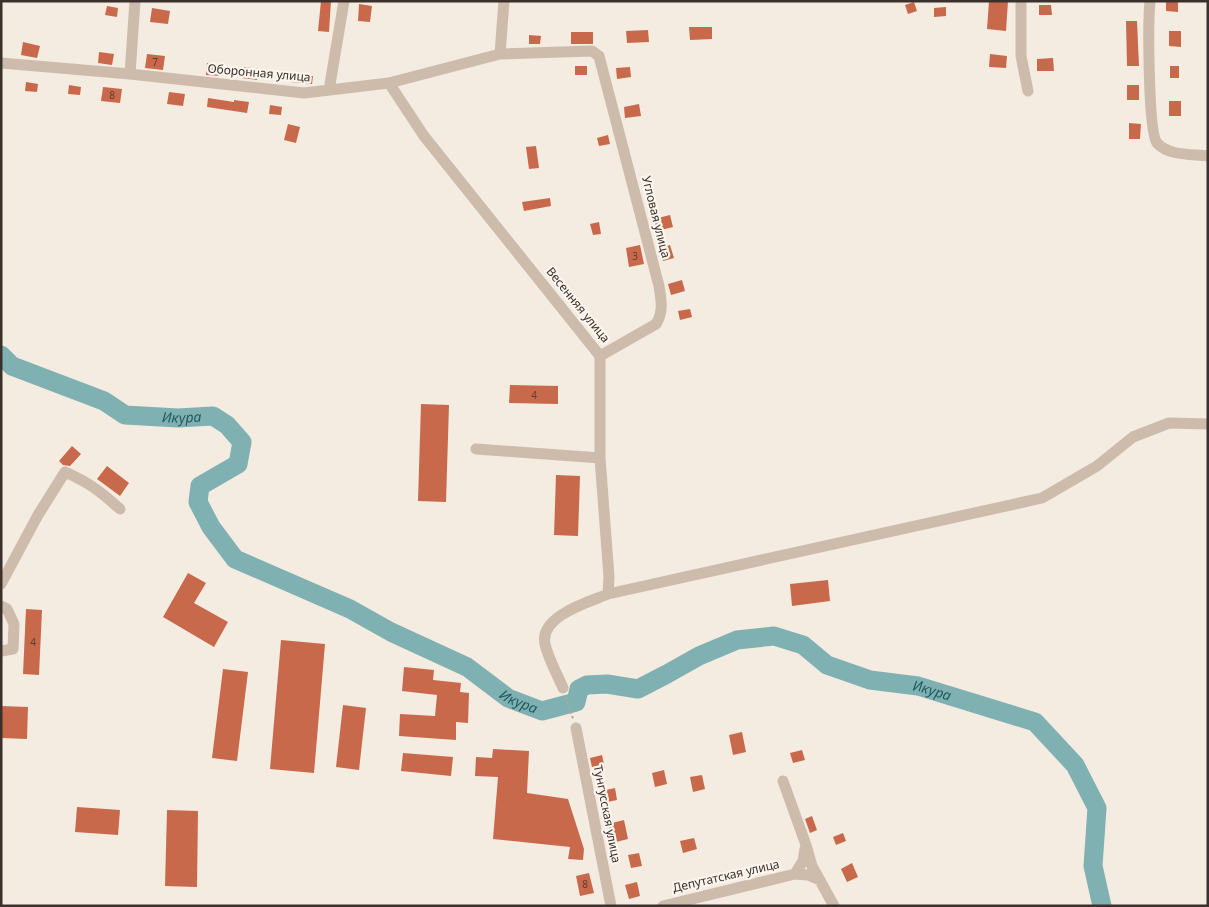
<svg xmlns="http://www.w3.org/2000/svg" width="1209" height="907" font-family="'Noto Sans',sans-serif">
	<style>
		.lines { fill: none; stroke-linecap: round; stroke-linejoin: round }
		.river { stroke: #7fb0b2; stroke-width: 19 }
		.building { fill: #c8694b }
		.path { stroke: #b9a596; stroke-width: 2; stroke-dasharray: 2.5 2.5; stroke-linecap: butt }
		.minor { stroke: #cdbbac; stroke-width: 11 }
		.labels { text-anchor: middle; stroke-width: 4.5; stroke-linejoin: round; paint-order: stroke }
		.number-label { font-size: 10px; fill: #5e3e33 }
		.street-label { font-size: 12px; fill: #3b302b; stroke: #fbf5ee }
		.water-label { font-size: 14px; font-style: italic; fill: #1f5a5e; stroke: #fbf5ee }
	</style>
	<rect width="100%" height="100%" fill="#f4ebe1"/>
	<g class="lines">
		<path class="river" id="s1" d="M1,355L12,366L104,401L125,415L178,418L213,416L227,425L242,442L238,464L200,486L198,502L211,527L235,559L350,609L391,632L467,667L508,698L542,711L576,702L579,689L587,685L607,684L638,689L667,674L699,656L737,640L774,636L803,645L827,665L870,680L918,686L1035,722L1075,765L1097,808L1093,866L1102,906"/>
	</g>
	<path class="building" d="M321,1H331L329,32L318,31Z
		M989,1H1008L1006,31L987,29Z
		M1166,1H1178V12L1166,11Z
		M914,2L917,11L908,14L905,5Z
		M359,4L372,6L370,22L358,21Z
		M1039,5H1051L1052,15H1039Z
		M107,6L118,8L117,17L105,15Z
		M946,7V16L934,17V8Z
		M152,8L170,11L168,24L150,22Z
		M1126,21H1137L1139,66H1127Z
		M689,27H712V39L690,40Z
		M648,30L649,42L627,43L626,31Z
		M1169,31H1181V47L1169,46Z
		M571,32H593V44H571Z
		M529,35L541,36L540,44H529Z
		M23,42L40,46L37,58L21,55Z
		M99,52L114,54L112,65L98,63Z
		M147,54L165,56L163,70L145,68Z
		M990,54L1007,56L1006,68L989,67Z
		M1053,58L1054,71H1037V59Z
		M207,63L223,65L221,76L206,75Z
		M575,66H587V75H575Z
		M1170,66H1179V78H1170Z
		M244,67L259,69L257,80L242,78Z
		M630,67L631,77L617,79L616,68Z
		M292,74L313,76L312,84L291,82Z
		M26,82L38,84L37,92L25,91Z
		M69,85L81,87L80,95L68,94Z
		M1127,85H1139V100H1127Z
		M103,87L122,89L120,103L101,101Z
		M169,92L185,94L183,106L167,104Z
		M208,98L234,102V100L249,102L247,113L207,107Z
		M1169,101H1181V116H1169Z
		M639,104L641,116L625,118L624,107Z
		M270,105L282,107L281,115L269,114Z
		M1129,123L1141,124L1140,139H1129Z
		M288,124L300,127L296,143L284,140Z
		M608,135L610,144L599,146L597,138Z
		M536,146L539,168L529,169L526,147Z
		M550,198L551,206L524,211L522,202Z
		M670,215L673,227L657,231L654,219Z
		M599,222L601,234L593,235L590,224Z
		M640,245L644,264L629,267L626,248Z
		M670,245L674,258L663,261L660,248Z
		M682,280L685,291L671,295L668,284Z
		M690,309L692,317L680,320L678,311Z
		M510,385L558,386V404L509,403Z
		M421,404L449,405L446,502L418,501Z
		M72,446L81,454L70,466L63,465L59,461Z
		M107,466L129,483L120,496L97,479Z
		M556,475L580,476L578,536L554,535Z
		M188,573L206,583L194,603L228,622L214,647L163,617Z
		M828,580L830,601L792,606L790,584Z
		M26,609L42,610L39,675L23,674Z
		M281,640L325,644L314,773L270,769Z
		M404,667L434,670L433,680L461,683L460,692L469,693L468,723L456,722V740L399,736L400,714L435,716L437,695L402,691Z
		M223,669L248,672L237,761L212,758Z
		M343,705L366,708L359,770L336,767Z
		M1,706L28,707L27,739L1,738Z
		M742,732L746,752L733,755L729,735Z
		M493,749L529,751L527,793L568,799L584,849L583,860L568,859L570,847L493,839L498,777L475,776L476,757L492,758Z
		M802,750L805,760L793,763L790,753Z
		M403,753L453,757L451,776L401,771Z
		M602,755L605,769L593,772L590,758Z
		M664,770L667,784L655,787L652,773Z
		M702,775L705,789L693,792L690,777Z
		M615,788L617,800L603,803L601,791Z
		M77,807L120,810L118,835L75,832Z
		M167,810L198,811L197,887L165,886Z
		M812,816L817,830L810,833L805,819Z
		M624,820L628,839L612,843L608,824Z
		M843,833L846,841L836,845L833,837Z
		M694,838L697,849L683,853L680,841Z
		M639,853L642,866L631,868L628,855Z
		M852,863L858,877L847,882L841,869Z
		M589,873L594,893L580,896L576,876Z
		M637,882L640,896L629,899L625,885Z"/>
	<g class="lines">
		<path class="path" d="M566,697L573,719"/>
		<path class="minor" d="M1021,1V56L1028,91
			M1150,1C1148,21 1148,132 1157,143C1169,156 1191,154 1208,156
			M500,54L504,1
			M1,63L130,74L304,93L389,83L500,54L592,51L599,56L659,286C661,300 664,311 656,324L600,356
			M130,74L135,1
			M389,83L424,136L600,356V458L609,577L608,594
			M329,90L344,1
			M476,449L600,458
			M1,584L38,515L65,472C90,483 101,492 120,509
			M1,606L7,609L14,624L13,649L1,651
			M563,688C557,674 548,658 545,644C539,616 589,602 608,594L1042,498L1097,466L1133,437L1169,423L1208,424
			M576,728L611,906
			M783,781L806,845L812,866L834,906
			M805,849L803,861L795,874L808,875L820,880
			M663,906L795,874"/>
	</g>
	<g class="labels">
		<g class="number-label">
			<text x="155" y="66">7</text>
			<text x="112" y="99">8</text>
			<text x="635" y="260">3</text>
			<text x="534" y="399">4</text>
			<text x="33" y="646">4</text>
			<text x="585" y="888">8</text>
		</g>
		<g class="street-label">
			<text transform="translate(259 73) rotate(5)" y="4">Оборонная улица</text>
			<text transform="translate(656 217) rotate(76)" y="4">Угловая улица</text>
			<text transform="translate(578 305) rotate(51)" y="4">Весенняя улица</text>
			<text transform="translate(607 814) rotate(79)" y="4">Тунгусская улица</text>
			<text transform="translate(726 876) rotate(-13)" y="4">Депутатская улица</text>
		</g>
		<g class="water-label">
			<text dy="5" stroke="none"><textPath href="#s1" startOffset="196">Икура</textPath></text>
			<text dy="5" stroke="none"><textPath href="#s1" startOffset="1188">Икура</textPath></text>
			<text dy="5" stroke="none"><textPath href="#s1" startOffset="736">Икура</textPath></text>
		</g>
	</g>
	<rect width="1209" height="907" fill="none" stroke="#3b302b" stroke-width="5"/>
</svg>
